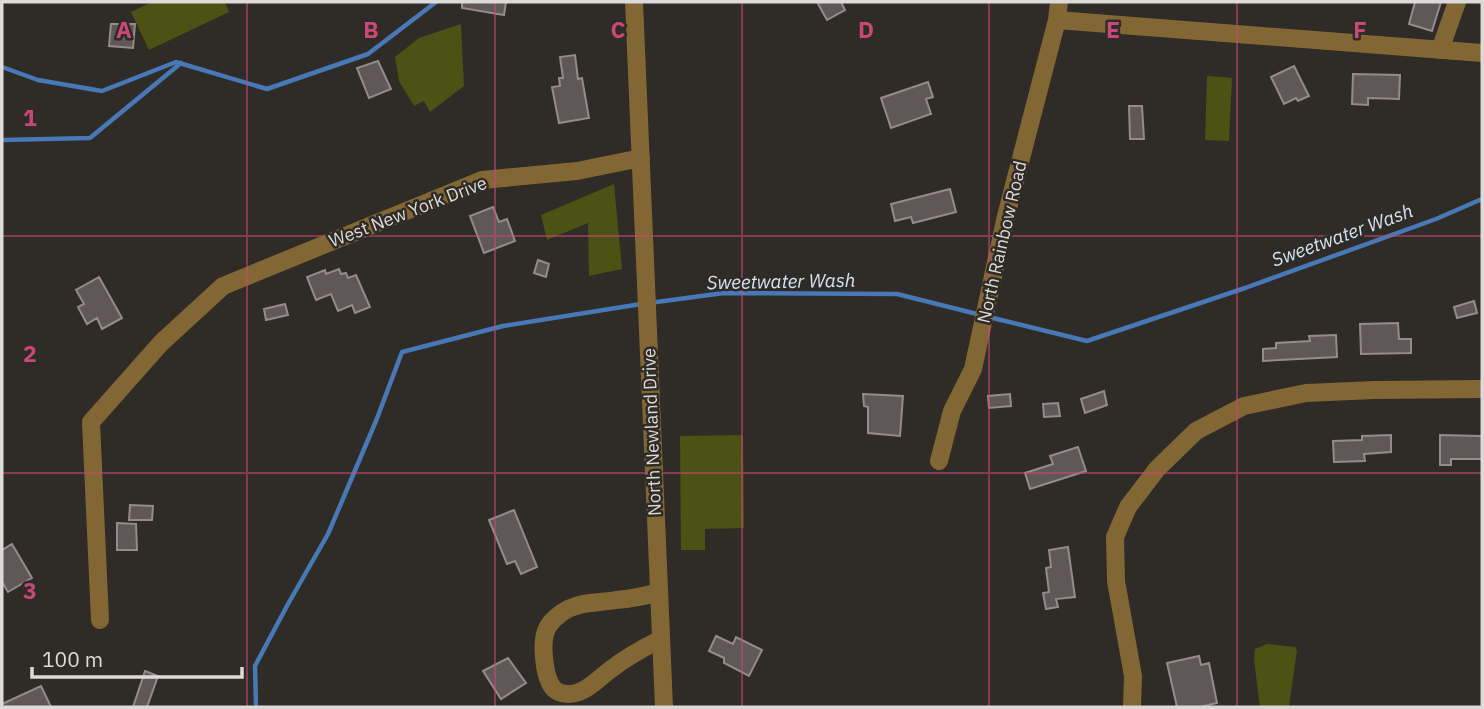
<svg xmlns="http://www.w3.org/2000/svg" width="1484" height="709" font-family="'IBM Plex Sans',sans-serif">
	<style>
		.green { fill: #4b5214 }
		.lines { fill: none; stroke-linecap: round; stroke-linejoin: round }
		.stream { stroke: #4878b6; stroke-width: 4.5 }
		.building { fill: #605857; stroke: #948b8a; stroke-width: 2 }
		.minor { stroke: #826634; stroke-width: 18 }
		.grid { fill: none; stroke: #c9487a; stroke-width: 2; stroke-opacity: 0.55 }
		.labels { text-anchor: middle; stroke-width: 5; stroke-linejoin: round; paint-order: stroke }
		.street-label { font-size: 18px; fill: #dddad7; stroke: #2f2b26 }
		.water-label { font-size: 19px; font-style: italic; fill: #d5e2f4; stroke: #2f2b26 }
		.grid-label { font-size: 23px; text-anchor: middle; font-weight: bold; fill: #c9487a; stroke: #2f2b26; stroke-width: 5; stroke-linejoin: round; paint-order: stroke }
	</style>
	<rect width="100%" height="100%" fill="#2f2b26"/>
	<path class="green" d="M152,2H225L229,12L149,50L131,12Z
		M461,24L464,86L430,112L424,101L414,106L399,81L395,57L419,38Z
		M1207,76L1232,78L1229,141L1205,140Z
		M614,184L622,269L589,276L588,223L547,240L541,215Z
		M743,435L744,528L705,529V550H681L680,436Z
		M1267,644L1295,647L1297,650L1289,707H1260L1254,660L1255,649Z"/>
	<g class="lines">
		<path class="stream" d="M2,67L38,80L102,91L176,62L267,89L368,54L436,2
			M2,140L90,138L181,63
			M649,303L724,293L897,294L981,315
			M989,317L1087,341L1245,288L1436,219L1482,199
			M256,707L255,666L288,604L328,534L376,421L402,352L503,326L641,304"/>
	</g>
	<path class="building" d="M462,2H506L504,15L462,8Z
		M817,2H841L845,10L827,20Z
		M1415,2H1441L1432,31L1409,24Z
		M111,24H135L133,48L109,46Z
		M575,55L578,79L582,78L589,118L559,123L552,87L560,86L559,78H563L560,57Z
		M378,61L391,89L369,98L357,68Z
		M1294,66L1309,96L1298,101L1296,98L1284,104L1271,77Z
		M1353,74L1400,75L1399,99L1368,98V105L1352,104Z
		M928,82L933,97L926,99L931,114L891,128L881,98Z
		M1129,106H1142L1144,139H1130Z
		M950,189L956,212L913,223L911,217L895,221L891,204Z
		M493,207L499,222L507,219L515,241L484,253L470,216Z
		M538,260L549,264L546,277L534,273Z
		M339,269L341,274L346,273L348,278L356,275L370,307L355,313L352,305L338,311L331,294L316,300L307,277L325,270L326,274Z
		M99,277L122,318L102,329L97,318L87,324L78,307L84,304L76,290Z
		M1474,301L1477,313L1457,318L1454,307Z
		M285,304L288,315L266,320L264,309Z
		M1398,323L1399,339H1411V353L1361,354L1360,324Z
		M1336,335L1337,357L1263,361V349L1276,348V343L1310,341L1309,336Z
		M1104,391L1107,405L1085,413L1081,399Z
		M863,394L903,396L900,436L868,433V407L864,406Z
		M1010,394L1011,406L989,408L988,396Z
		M1058,403L1060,416L1044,417L1043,404Z
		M1391,435V452L1364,454L1365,461L1334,462L1333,441L1362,440V436Z
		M1440,435L1482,436V459H1451V465H1440Z
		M1078,447L1086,471L1030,489L1025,473L1053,464L1050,456Z
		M130,505L153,506L152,520H129Z
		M514,510L537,567L521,574L515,561L507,564L489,520Z
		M117,523L136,524L137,550H117Z
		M12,544L32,578L8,592L2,582V550Z
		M1068,547L1075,597L1056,599L1058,607L1046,609L1043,593L1049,592L1046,568L1051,567L1049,550Z
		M716,636L733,644L736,637L762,650L749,676L724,663V658L709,651Z
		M1199,656L1201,665L1209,663L1217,703L1200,707H1177L1167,663Z
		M508,658L526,683L501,699L483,671Z
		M145,671L158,676L147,707H133Z
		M41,686L51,707H2V704Z"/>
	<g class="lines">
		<path class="minor" d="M634,2L664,707
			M1057,20L1482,53
			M1440,50L1457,2
			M939,461L952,411L973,369L1006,216L1057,20L1059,2
			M659,592C645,596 631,599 616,600C601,603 583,601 568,609C560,613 549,622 546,631C541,644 544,679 554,689C560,695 572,695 579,692C591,688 600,677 610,670C625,658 643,648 661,639
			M100,620L91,422L161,343L223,286L482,180L577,171L641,158
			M1132,707L1133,676L1116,581L1115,537L1128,507L1157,469L1196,431L1244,406L1306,393L1374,390L1482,389"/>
	</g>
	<path class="grid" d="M247,2V707M495,2V707M742,2V707M989,2V707M1237,2V707M2,236H1482M2,473H1482"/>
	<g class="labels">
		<g class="street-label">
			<text transform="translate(408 212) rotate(-21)" y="6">West New York Drive</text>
			<text transform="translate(1002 242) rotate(-77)" y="6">North Rainbow Road</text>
			<text transform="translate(652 432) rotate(-92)" y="6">North Newland Drive</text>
		</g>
		<g class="water-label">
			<text transform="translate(1342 235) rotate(-20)" y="7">Sweetwater Wash</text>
			<text transform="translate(781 281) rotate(-1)" y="7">Sweetwater Wash</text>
		</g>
	</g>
	<g class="grid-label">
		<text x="124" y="38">A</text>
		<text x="371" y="38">B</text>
		<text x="618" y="38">C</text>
		<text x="866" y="38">D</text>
		<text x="1113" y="38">E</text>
		<text x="1360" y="38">F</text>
		<text x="30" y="126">1</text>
		<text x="30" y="362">2</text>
		<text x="30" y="599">3</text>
	</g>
	<rect width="1484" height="709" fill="none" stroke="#dddad7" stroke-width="7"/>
	<path d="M32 667v10h210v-10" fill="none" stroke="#dddad7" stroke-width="3.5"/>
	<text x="42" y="667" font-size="21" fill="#dddad7" stroke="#2f2b26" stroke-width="5" paint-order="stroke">100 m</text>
</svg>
